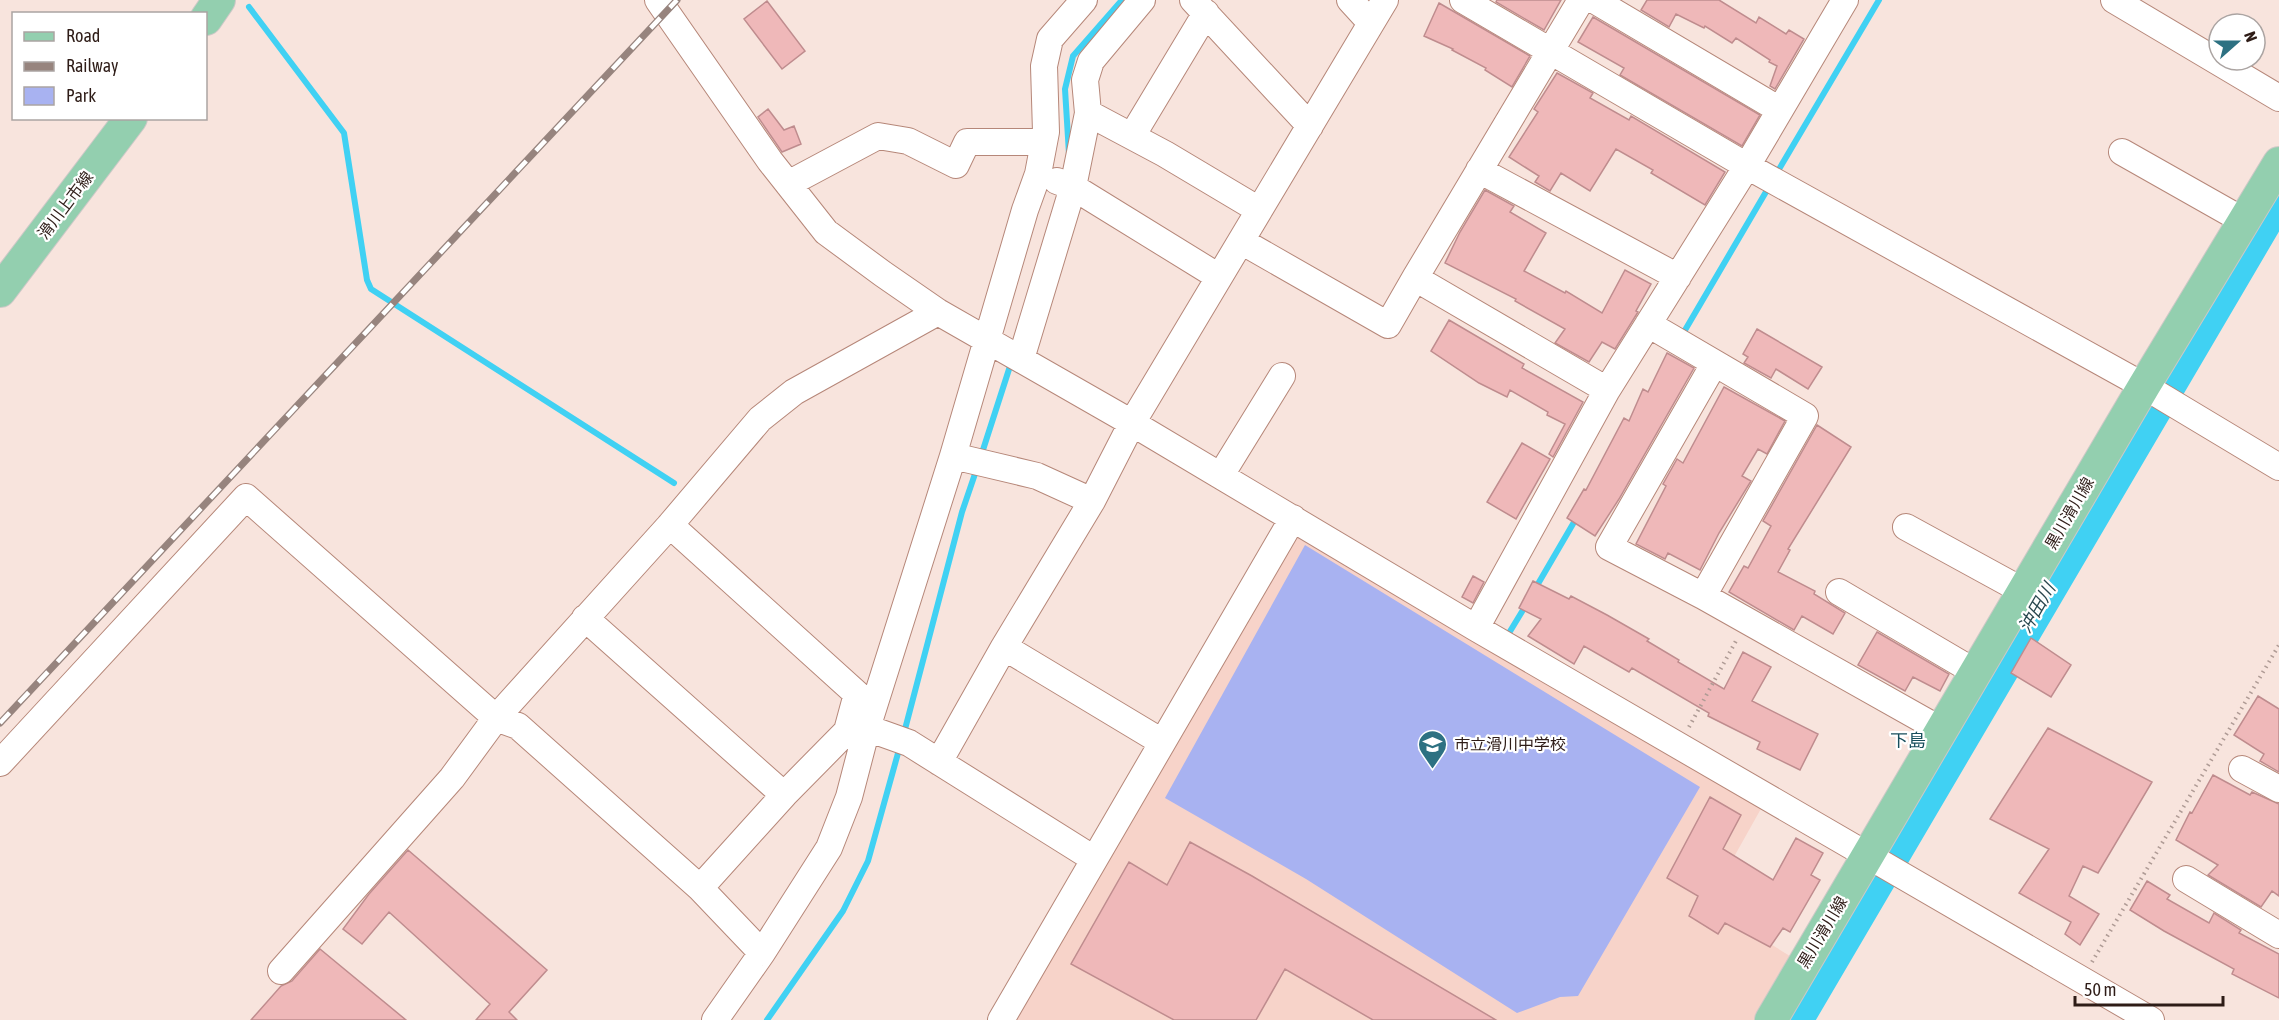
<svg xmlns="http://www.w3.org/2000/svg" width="2279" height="1020" font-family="'Asap Condensed','Noto Sans JP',sans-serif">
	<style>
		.built { fill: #f7d3c9 }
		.green { fill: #a8b2f1 }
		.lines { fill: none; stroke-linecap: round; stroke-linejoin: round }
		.stream { stroke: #40d1f3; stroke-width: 6 }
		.river { stroke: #40d1f3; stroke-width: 36 }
		.building { fill: #efb8b9; stroke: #bf8c8e; stroke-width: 1.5 }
		.minor-casing { stroke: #b68779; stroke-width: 28 }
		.major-casing { stroke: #cdc9c7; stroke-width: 34 }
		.path { stroke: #af9b95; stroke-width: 4; stroke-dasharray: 1.5 4.5; stroke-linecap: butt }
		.minor { stroke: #fff; stroke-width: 26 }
		.major { stroke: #93cfaf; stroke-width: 32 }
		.rail-casing { stroke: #97847e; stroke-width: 7 }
		.rail { stroke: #fff; stroke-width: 4.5; stroke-dasharray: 14; stroke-linecap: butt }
		.labels { text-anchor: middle; stroke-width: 4.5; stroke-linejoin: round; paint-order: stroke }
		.street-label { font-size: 16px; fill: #2e1c17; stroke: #fff }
		.poi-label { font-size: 16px; fill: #2e1c17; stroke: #fff; text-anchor: start }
		.water-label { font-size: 18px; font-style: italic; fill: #2a4850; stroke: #fff }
		.neighbourhood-label { font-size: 18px; fill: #174e5c; stroke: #fff }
	</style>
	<rect width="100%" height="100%" fill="#f8e4dd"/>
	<path class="built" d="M1293,518L1767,798L1707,905L1803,964L1771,1020H1001Z"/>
	<path class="green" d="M1305,545L1700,787L1578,996L1560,997L1517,1013L1306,879L1165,798Z"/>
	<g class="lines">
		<path class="stream" d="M249,7L344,133L367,280L371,289L674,483
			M1069,154L1065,89L1073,56L1122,0
			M1775,176L1879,0
			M1681,337L1770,185
			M981,456L1012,360
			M1535,589L1577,517
			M1509,633L1526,605
			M904,733L962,512L977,468
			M767,1020L843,911L868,861L900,746"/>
		<path class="river" d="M1795,1020C1957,746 2118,471 2279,196"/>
	</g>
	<path class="building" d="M1497,0H1561L1544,30L1496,2Z
		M1647,0H1719L1756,23L1759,17L1786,34L1789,30L1804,39L1775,89L1770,86L1777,66L1769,62L1770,60L1736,38L1732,43L1705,26L1704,28L1676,14L1669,27L1641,10Z
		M767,1L805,51L782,69L744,19Z
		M1439,3L1530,56L1512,87L1485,70L1486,68L1452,50L1453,49L1424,36Z
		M1593,17L1760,115L1742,146L1620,75L1624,68L1578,42Z
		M1557,73L1593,93L1590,98L1629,120L1631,116L1725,172L1705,205L1651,173L1653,170L1616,149L1590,191L1561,173L1550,191L1535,182L1539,176L1509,157L1538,112L1534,109Z
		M768,109L784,130L794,126L801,144L782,152L758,117Z
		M1485,190L1514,206L1510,212L1546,233L1524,271L1565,293L1566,291L1602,313L1625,270L1651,284L1636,311L1638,312L1615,349L1602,342L1589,362L1555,343L1565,329L1515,301L1516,299L1445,263L1460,232Z
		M1449,320L1524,364L1522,368L1583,402L1553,457L1549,454L1565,424L1547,415L1548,412L1510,390L1507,397L1479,383L1431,351Z
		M1757,329L1822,367L1808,389L1776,369L1771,378L1744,363L1748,357L1743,354Z
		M1667,353L1694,368L1619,499L1595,536L1567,518L1584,489L1586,490L1624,418L1629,421L1643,389L1648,392Z
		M1724,387L1785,421L1767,454L1758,449L1742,476L1751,481L1719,533L1700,570L1668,553L1665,559L1636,544L1666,486L1663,484L1677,459L1683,463Z
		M1817,425L1851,447L1788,549L1790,550L1778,572L1815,591L1814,594L1845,613L1833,634L1802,616L1794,630L1729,592L1744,566L1748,568L1771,526L1763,521Z
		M1522,443L1550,459L1516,519L1487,502Z
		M1473,576L1484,582L1473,603L1462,597Z
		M1533,581L1569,599L1571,596L1607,615L1649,639L1647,641L1679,660L1678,662L1724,689L1743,652L1771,667L1752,701L1818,734L1800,770L1757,749L1760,742L1708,716L1709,713L1632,668L1629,672L1584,646L1574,664L1528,636L1541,619L1519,608Z
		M1877,632L1949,674L1940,691L1913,677L1905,691L1858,665Z
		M2031,638L2071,665L2051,697L2011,673Z
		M2258,696L2279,709V772L2260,761L2264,754L2234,735Z
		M2048,728L2152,782L2098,873L2083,866L2069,896L2099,914L2080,945L2065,934L2071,922L2019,893L2049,849L1990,819Z
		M2213,775L2250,795L2252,792L2279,804V896L2272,891L2261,907L2208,875L2218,865L2176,840L2190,812L2192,813Z
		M1710,797L1741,815L1723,849L1773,880L1796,838L1823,853L1811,875L1820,880L1790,932L1783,928L1770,947L1725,923L1718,934L1689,916L1698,896L1667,878Z
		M1190,842L1252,876L1496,1020H1373L1285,969L1256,1020H1174L1071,964L1129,862L1167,885Z
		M408,850L547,970L509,1012L517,1020H476L490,1004L389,912L362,944L343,929L369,894Z
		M2147,881L2170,895L2167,899L2209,923L2214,913L2241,930L2239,933L2279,954V998L2232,974L2234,969L2164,931L2130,910Z
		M320,949L406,1020H251L281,986L292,981Z"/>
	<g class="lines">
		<defs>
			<path id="minor" d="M658,0L770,161L826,232L883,274L938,312L1132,423L1476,628L2151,1020
				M1142,0L1091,61L1085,80L1088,113L1165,154L1259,210
				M1193,0L1310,126
				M1350,0L1371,23
				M1463,0L1747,166L2144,386L2279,467
				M1581,0L1415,278L1607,390
				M1594,0L1780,110
				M2114,0L2279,98
				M1132,136L1206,13
				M2122,152L2244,221
				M1479,170L1678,277
				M1057,181L1073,187L1219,277
				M788,184L878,136L908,141L956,165L967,142H1044
				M1241,241L1388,325L1415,278
				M1648,324L1805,416L1703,596L1941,730
				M1021,359L1073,187L1088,113
				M953,456L1037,476L1092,501L1004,647
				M1221,475L1282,376
				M1092,501L1132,423L1385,0
				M1906,527L2023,591
				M1839,592L1975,672
				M1703,596L1609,547L1714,364
				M585,618L784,795L847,731L857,694L670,525
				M1476,628L1607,390L1747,166L1845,0
				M867,728L909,743L1094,859
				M939,762L1004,647L1162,742
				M0,763L246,497L496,718L518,726L700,888L762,953
				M2242,769L2279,789
				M2186,879L2279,935
				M700,888L784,795
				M281,971L452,778L496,718L670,525L760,419L794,392L938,312
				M715,1020L762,953L829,848L849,797L867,728L953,456L1025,210L1038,174L1046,132L1044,66L1050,39L1084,0
				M1001,1020L1293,518"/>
			<path id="major" d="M206,19L219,0
				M0,291L131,118
				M1771,1020L2144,386L2279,163"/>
		</defs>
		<use href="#minor" class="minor-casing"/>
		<use href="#major" class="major-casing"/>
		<path class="path" d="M1689,727L1737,639
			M2092,962L2279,645"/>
		<use href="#minor" class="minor"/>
		<use href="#major" class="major"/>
		<defs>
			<path id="rail" d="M0,723L677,0"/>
		</defs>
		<use href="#rail" class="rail-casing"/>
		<use href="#rail" class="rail"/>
	</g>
	<defs>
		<symbol id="school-pin" viewBox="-11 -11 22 30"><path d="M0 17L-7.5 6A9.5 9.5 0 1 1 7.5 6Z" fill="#2d7182" stroke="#fff"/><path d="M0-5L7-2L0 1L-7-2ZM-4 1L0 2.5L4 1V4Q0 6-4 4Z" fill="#fff"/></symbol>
	</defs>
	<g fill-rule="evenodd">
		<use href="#school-pin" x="1416" y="728" width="33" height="45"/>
	</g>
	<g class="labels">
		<g class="street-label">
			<text transform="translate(65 205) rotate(-53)" y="6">滑川上市線</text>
			<text transform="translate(2069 513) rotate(-60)" y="6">黒川滑川線</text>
			<text transform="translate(1822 932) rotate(-59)" y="6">黒川滑川線</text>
		</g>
		<g class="poi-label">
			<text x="1454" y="750">市立滑川中学校</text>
		</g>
		<g class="water-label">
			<text transform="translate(2037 608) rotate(-60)" y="6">沖田川</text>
		</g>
		<g class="neighbourhood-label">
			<text x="1908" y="747">下島</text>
		</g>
	</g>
	<rect x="12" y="12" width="195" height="108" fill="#ffffff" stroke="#aba4a2" stroke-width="1.5"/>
	<rect x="24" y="32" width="30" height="9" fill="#93cfaf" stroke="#aba4a2" stroke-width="1.5"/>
	<text x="66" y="42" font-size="18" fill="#2e1c17">Road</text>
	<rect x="24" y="62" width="30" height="9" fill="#97847e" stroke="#aba4a2" stroke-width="1.5"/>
	<text x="66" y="72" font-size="18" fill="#2e1c17">Railway</text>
	<rect x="24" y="87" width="30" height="18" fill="#a8b2f1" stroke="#aba4a2" stroke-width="1.5"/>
	<text x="66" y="102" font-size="18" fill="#2e1c17">Park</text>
	<g transform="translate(2237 42) rotate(69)"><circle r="28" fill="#ffffff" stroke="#aba4a2" stroke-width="1.5"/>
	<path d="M0-4.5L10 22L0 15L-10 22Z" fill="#2d7182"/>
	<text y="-9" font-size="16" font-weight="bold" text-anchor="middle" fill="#2e1c17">N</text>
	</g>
	<path d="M2075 996v9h148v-9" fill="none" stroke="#2e1c17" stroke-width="3"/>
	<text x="2084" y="996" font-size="18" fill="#2e1c17" stroke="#ffffff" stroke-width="4.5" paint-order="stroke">50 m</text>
</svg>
